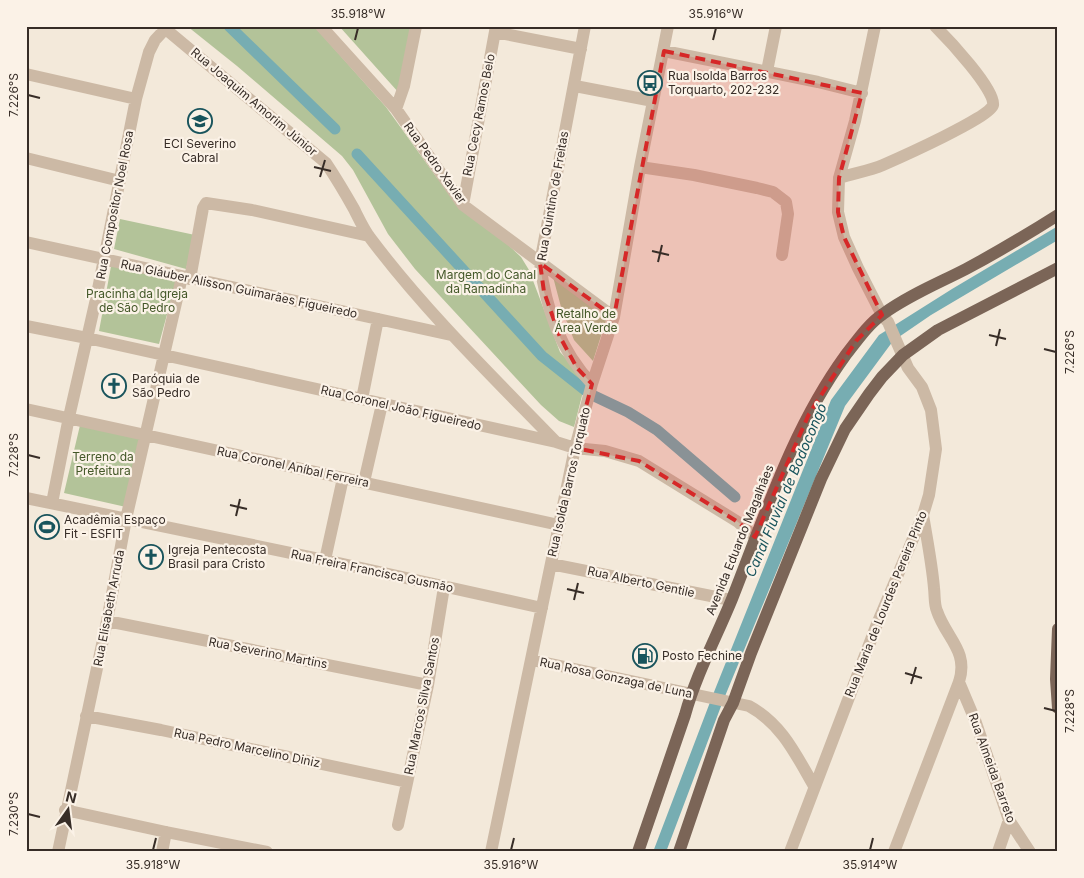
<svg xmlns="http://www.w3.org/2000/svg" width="1084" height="878" font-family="Inter,sans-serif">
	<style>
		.green { fill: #b3c399 }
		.water { fill: #77adb2 }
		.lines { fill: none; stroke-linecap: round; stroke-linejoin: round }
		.canal { stroke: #77adb2; stroke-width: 11 }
		.minor { stroke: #ccb9a5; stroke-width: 12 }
		.major { stroke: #7b6557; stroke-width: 12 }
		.marked { fill: #d62828; fill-opacity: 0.2; stroke: #d62828; stroke-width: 4; stroke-dasharray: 10 6; stroke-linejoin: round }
		.ticks { fill: none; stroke: #372d27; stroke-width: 2 }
		.labels { text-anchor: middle; stroke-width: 4.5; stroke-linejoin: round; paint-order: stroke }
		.poi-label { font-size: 12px; fill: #372d27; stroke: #fbf2e7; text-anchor: start }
		.street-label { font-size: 12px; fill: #372d27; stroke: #fbf2e7 }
		.park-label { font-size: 12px; fill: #445829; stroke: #fbf2e7 }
		.water-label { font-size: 14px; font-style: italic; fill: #19545c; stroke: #fbf2e7 }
		.neatline { fill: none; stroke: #372d27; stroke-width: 2 }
		.ticks-label { font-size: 12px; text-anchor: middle; fill: #372d27 }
	</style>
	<rect width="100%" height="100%" fill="#f3e9da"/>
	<path class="green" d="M187,26H314L386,107L437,178L521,257L529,270L560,352L586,380L574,427L559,421L541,405L415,269L388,234L353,170L342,156L237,66Z
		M339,26H411L399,93Z
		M120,219L195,235L186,269L114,249Z
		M112,261L178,274L159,344L99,331Z
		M552,273L608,314L593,361L574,340L561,307Z
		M81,421L142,435L126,507L64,493Z"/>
	<path class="water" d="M1058,226V240L931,315L893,341L845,406L723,701L666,852H653L712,697L831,400L879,335L952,289Z"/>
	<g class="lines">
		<path class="canal" d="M229,26L335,129
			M357,154L542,356L590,394L628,412L657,430L735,497"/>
		<path class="minor" d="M162,26L326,163C336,178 345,193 354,209C359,219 364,230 371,239C426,312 492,376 556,442
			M321,26L396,109L463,205L614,317
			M585,26L540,263C546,309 560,350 592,384
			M495,32L581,49
			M664,51L818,82L862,93
			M767,71L776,26
			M26,74L136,99
			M575,86L653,101
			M396,109L404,86L416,26
			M26,158L120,181
			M640,167L694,175L757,188L773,192L786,202L788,214L782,255
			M839,178C854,173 869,171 883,165C899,158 991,117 993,105C996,90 947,38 935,26
			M463,205L496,26
			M26,242L451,335
			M190,279L203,208L206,203L252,210L369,236
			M26,326L87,338L556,442L575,448L605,451L639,461L738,522L755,537
			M362,399L378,319
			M26,409L559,525
			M364,482L382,404
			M26,498L325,560L542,608
			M52,503L69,417L96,299L136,99L149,52L155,40L168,26
			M325,560L343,478
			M551,564L731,600
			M107,621L428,685
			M532,660L749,706C782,724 796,755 814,786
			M959,682L975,720L1009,820L1030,852
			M86,716L161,730L407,782
			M65,810L166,832L267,852
			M398,825L428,685L444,587
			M58,852L107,621L126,519L182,277
			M162,852L166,832
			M491,852L575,448L592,384L614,317L640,167L668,26
			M790,852L877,624L923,515L929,495L936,449L931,410L922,387L908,368L888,322L882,315L858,268L844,237L838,212L839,178L855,121L875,26
			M894,852L959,682C969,651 946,638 937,611C934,604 935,596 934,588C932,564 927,539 923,515
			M998,852L1009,820"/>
		<path class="major" d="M1058,629L1056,679L1058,708
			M638,852L685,715C696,675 716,638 732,599C765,516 792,429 845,356C856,342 868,324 883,314C909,295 939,283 966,269C998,252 1028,234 1058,215
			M679,852L724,720L733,703L751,653L821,479L845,429L869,394L882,377L903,355L938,330L1058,268"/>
	</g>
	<path class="marked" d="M664,51L862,93L839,178L838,212L844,237L882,315L856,341L809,414L755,537L738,522L639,461L575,448L592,384L577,368L560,337L544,292L540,263L614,317Z"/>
	<path class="ticks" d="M355,40L358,28M713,40L716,28M28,95L40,98M314,167L331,171M320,177L325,160M652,251L669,255M658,262L662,245M989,335L1006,339M996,346L1000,329M1044,349L1056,352M28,455L40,458M230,505L247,509M236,516L240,499M567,589L584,593M574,600L578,583M905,673L922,678M911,684L916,667M1044,708L1056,711M28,814L40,817M153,850L156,838M511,850L514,838M870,850L873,838"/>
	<defs>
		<symbol id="bus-ring" viewBox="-11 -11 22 22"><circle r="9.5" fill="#fbf2e7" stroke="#19545c" stroke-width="1.5"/><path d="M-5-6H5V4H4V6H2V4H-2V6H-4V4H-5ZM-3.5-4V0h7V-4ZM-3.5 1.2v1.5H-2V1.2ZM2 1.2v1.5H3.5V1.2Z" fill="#19545c"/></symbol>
		<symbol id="school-ring" viewBox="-11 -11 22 22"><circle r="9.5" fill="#fbf2e7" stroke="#19545c" stroke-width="1.5"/><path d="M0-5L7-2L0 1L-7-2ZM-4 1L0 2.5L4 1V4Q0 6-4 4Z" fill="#19545c"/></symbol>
		<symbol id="church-ring" viewBox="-11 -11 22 22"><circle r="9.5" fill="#fbf2e7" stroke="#19545c" stroke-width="1.5"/><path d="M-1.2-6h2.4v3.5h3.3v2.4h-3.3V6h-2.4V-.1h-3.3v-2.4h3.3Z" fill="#19545c"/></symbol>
		<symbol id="stadium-ring" viewBox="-11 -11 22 22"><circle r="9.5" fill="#fbf2e7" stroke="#19545c" stroke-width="1.5"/><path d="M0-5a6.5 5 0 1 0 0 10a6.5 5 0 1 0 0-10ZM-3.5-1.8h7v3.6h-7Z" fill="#19545c"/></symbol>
		<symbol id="fuel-ring" viewBox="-11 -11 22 22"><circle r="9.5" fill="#fbf2e7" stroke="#19545c" stroke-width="1.5"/><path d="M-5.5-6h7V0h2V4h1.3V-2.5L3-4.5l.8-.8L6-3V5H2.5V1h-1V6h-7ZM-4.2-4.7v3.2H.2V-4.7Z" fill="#19545c"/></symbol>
	</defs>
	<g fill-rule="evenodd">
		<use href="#bus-ring" x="636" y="69" width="28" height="28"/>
		<use href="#school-ring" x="186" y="107" width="28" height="28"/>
		<use href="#church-ring" x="100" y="372" width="28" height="28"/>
		<use href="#stadium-ring" x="33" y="513" width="28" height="28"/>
		<use href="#church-ring" x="137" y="543" width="28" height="28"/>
		<use href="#fuel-ring" x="631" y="642" width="28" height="28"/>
	</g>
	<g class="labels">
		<g class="poi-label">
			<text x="668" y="80">Rua Isolda Barros<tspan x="668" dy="14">Torquarto, 202-232</tspan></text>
			<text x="200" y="148" text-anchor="middle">ECI Severino<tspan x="200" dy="14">Cabral</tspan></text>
			<text x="132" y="383">Paróquia de<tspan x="132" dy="14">São Pedro</tspan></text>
			<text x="64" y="524">Acadêmia Espaço<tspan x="64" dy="14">Fit - ESFIT</tspan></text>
			<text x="168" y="554">Igreja Pentecosta<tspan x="168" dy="14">Brasil para Cristo</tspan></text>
			<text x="662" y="660">Posto Fechine</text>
		</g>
		<g class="street-label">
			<text transform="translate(254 102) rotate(40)" y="4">Rua Joaquim Amorim Júnior</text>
			<text transform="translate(479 115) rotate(-79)" y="4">Rua Cecy Ramos Belo</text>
			<text transform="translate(435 163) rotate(54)" y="4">Rua Pedro Xavier</text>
			<text transform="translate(553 196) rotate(-80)" y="4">Rua Quintino de Freitas</text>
			<text transform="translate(115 205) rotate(-79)" y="4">Rua Compositor Noel Rosa</text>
			<text transform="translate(239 289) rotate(12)" y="4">Rua Gláuber Alisson Guimarães Figueiredo</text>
			<text transform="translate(401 408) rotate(13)" y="4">Rua Coronel João Figueiredo</text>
			<text transform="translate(293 467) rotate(12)" y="4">Rua Coronel Aníbal Ferreira</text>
			<text transform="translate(569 482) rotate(-77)" y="4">Rua Isolda Barros Torquato</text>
			<text transform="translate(740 540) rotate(-68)" y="4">Avenida Eduardo Magalhães</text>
			<text transform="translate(372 571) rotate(12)" y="4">Rua Freira Francisca Gusmão</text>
			<text transform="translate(641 582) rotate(12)" y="4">Rua Alberto Gentile</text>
			<text transform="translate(886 604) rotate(-68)" y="4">Rua Maria de Lourdes Pereira Pinto</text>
			<text transform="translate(109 608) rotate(-79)" y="4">Rua Elisabeth Arruda</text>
			<text transform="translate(268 653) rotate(11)" y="4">Rua Severino Martins</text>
			<text transform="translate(616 678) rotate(12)" y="4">Rua Rosa Gonzaga de Luna</text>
			<text transform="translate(422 706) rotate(-79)" y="4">Rua Marcos Silva Santos</text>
			<text transform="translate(247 748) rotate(12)" y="4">Rua Pedro Marcelino Diniz</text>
			<text transform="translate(992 768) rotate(70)" y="4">Rua Almeida Barreto</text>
		</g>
		<g class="park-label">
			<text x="486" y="279">Margem do Canal<tspan x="486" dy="14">da Ramadinha</tspan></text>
			<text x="137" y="298">Pracinha da Igreja<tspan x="137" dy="14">de São Pedro</tspan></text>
			<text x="586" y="318">Retalho de<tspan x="586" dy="14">Área Verde</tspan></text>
			<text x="103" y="461">Terreno da<tspan x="103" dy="14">Prefeitura</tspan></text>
		</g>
		<g class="water-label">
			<text transform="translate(786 490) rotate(-67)" y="5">Canal Fluvial de Bodocongó</text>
		</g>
	</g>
	<rect width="1084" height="878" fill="none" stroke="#fbf2e7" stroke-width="55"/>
	<g transform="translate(68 810) rotate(14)" stroke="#fbf2e7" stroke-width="4" paint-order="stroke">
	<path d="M0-4L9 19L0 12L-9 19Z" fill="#372d27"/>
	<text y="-8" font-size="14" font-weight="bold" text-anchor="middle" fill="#372d27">N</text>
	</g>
	<rect x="28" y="28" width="1028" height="822" class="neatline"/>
	<g class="ticks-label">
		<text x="358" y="18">35.918°W</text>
		<text x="716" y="18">35.916°W</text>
		<text transform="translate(14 95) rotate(-90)" y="4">7.226°S</text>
		<text transform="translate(1070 352) rotate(-90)" y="4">7.226°S</text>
		<text transform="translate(14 455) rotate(-90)" y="4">7.228°S</text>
		<text transform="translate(1070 711) rotate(-90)" y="4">7.228°S</text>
		<text transform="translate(14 814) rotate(-90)" y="4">7.230°S</text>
		<text x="153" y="869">35.918°W</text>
		<text x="511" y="869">35.916°W</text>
		<text x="870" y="869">35.914°W</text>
	</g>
</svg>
